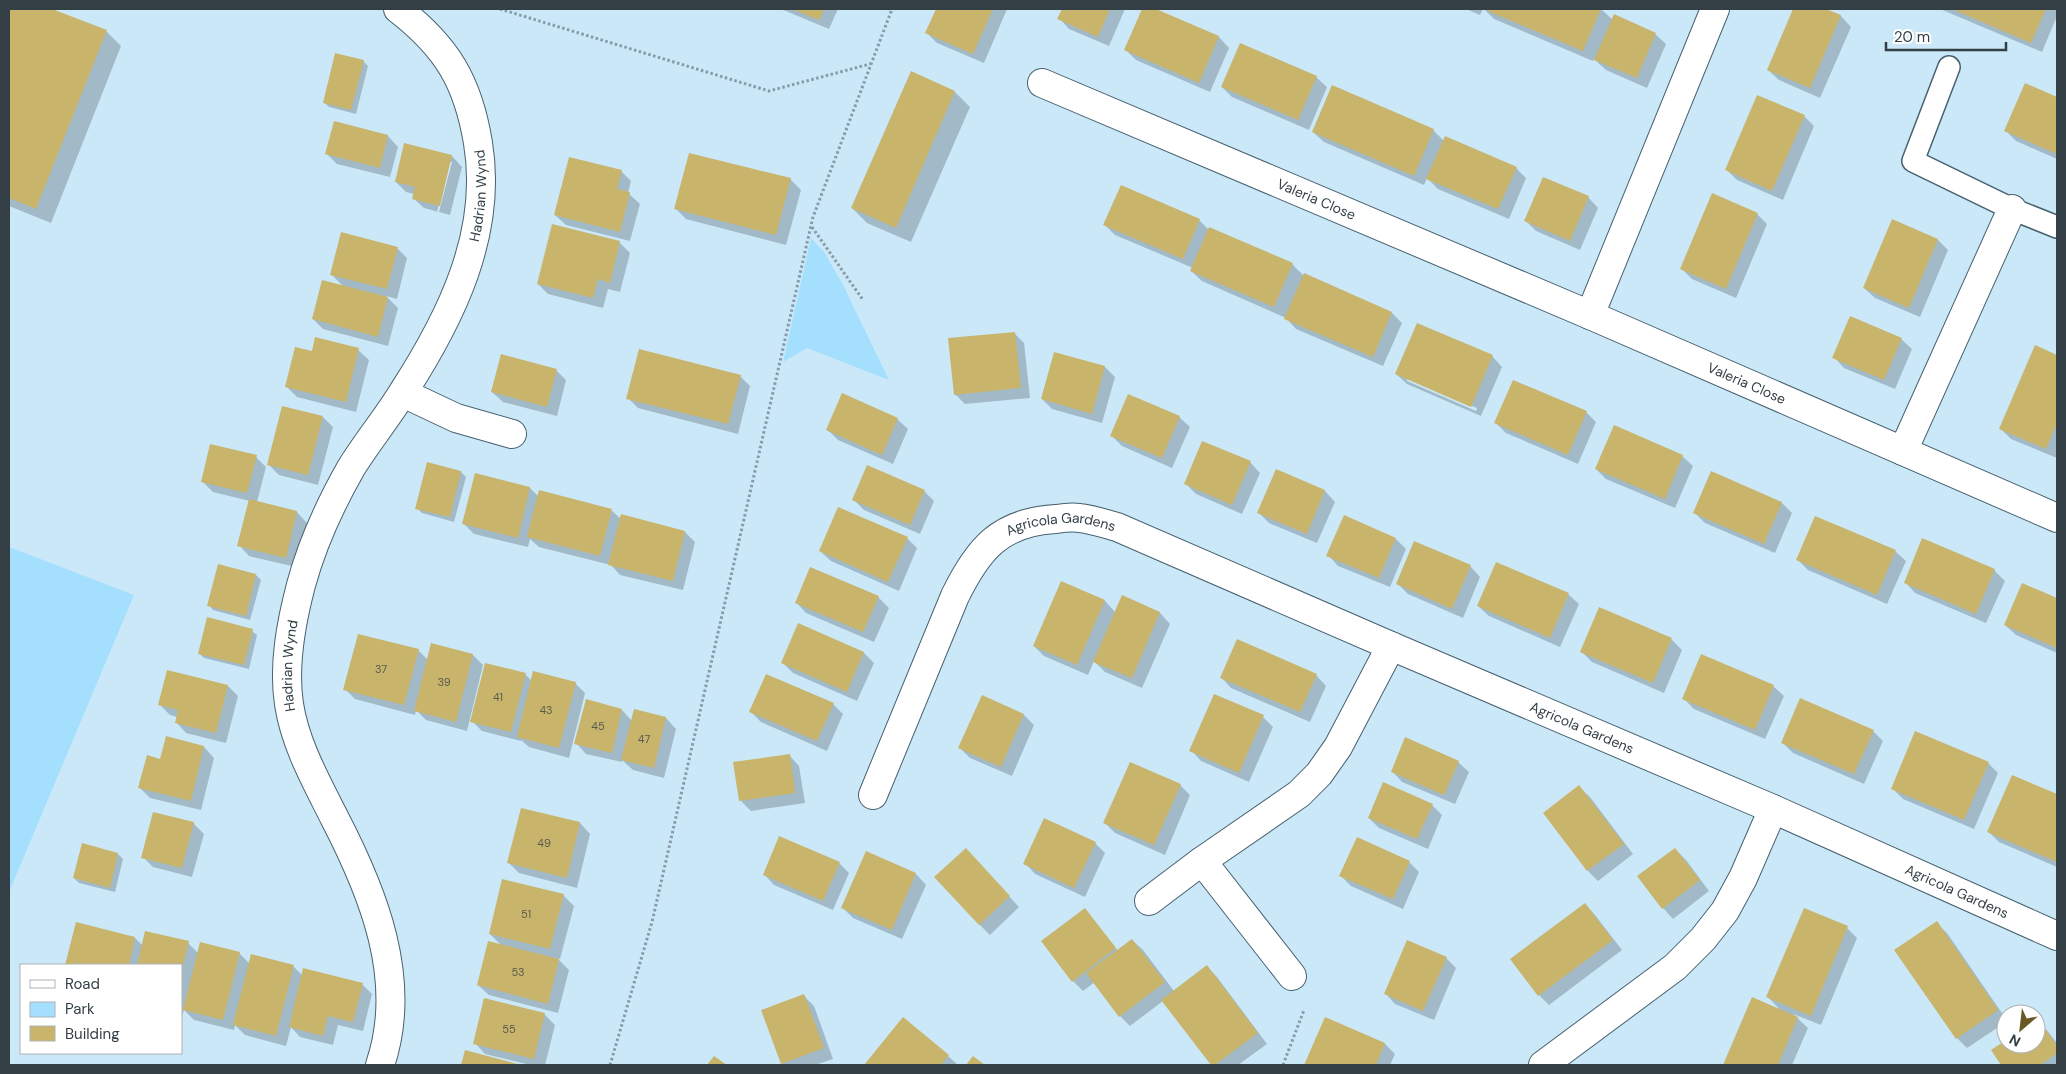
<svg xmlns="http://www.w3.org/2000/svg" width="2066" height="1074" font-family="'DM Sans',sans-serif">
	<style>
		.green { fill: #a4dffe }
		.shadow { fill: #0003; fill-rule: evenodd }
		.building { fill: #c9b46b }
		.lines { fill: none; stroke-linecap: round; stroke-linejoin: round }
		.service-casing { stroke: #47616f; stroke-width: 24 }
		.minor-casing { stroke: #47616f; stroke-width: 30 }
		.path { stroke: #869ba7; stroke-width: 3; stroke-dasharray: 2.5 2.5; stroke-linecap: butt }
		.service { stroke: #fff; stroke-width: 21 }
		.minor { stroke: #fff; stroke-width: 28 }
		.labels { text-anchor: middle; stroke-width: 5; stroke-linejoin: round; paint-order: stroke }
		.number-label { font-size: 11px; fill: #585c4e }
		.street-label { font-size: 14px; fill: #333f45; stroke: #fff }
	</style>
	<rect width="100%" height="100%" fill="#cbe8f9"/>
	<path class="green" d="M811,238L824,252L842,283L889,380L807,348L783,362Z
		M9,547L134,595L9,892Z"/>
	<path class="shadow" d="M9,9H49L106,31L121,46L51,223L9,206Z
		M781,9H838L829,29Z
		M937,9H1007L984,63L937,43L927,33Z
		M1063,9H1125L1109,46L1069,29L1059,18Z
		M1144,9H1153L1219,37L1229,48L1210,92L1136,60L1126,50Z
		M1466,9H1483L1480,15Z
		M1484,9H1601L1613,20L1655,34L1666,44L1647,88L1606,70L1594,59L1593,61L1494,19Z
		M1795,9H1823L1841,16L1851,27L1820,98L1779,80L1768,70Z
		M1940,9H2057V16L2042,52Z
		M363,61L368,66L356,114L329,107L324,102Z
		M1316,77L1327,87L1309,130L1232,97L1222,87Z
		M2026,85L2057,98V159L2016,141L2006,131Z
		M955,92L970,107L911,242L867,223L852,208Z
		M1804,116L1814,126L1783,200L1737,180L1727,170Z
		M335,123L388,136L398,147L390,177L337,164L327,154Z
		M1433,130L1444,141L1516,168L1526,178L1509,219L1438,189L1427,178L1424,185L1324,142L1313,132Z
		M405,145L452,156L462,167L450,215L424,208L413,198L414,194L406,192L396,182ZM449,162H452L439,212H437Z
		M621,171L631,181L628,193L640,204L630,241L566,225L555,215Z
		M790,179L801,190L786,245L686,219L676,209Z
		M1588,197L1598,208L1580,250L1536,231L1526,221Z
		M1757,214L1767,224L1736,298L1692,279L1682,269Z
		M1199,220L1209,230L1292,264L1304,276L1392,313L1402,323L1383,366L1296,329L1286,318L1202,281L1191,271L1193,268L1115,235L1105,225Z
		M1893,221L1938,240L1948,250L1920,317L1875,298L1864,288Z
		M619,242L630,253L620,292L608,289L603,308L548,294L538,284Z
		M397,248L407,258L397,299L386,296L398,308L388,346L323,329L313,319L344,287L332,275Z
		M1851,317L1901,339L1912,349L1895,389L1844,368L1834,357Z
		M1014,333L1024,343L1030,398L965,404L955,394Z
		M2035,347L2057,356V458L2011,439L2000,428Z
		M358,350L369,360L356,412L297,397L287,387L313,353Z
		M1492,356L1502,367L1481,416L1407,384L1396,374ZM1407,378L1477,408L1476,411L1407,381Z
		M1105,367L1115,377L1102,423L1052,409L1042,399Z
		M556,370L566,380L557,416L503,402L492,392Z
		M740,376L750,386L738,434L638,408L628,398Z
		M1586,412L1596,422L1578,464L1506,433L1496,423Z
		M323,417L333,427L318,485L279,475L269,465Z
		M1179,417L1190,427L1172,468L1122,446L1112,436Z
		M897,419L908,429L893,464L838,440L828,430Z
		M1682,456L1693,466L1675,508L1606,479L1596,469Z
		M256,457L266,467L257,502L297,512L307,523L296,567L249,556L239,545L250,501L213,492L202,481Z
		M1250,462L1260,473L1242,514L1196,494L1185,483Z
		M428,464L461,472L466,477L454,522L422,513L417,508Z
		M1277,471L1325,491L1335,502L1317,543L1269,523L1259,513Z
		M476,475L530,488L539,497L611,510L621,519L685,532L695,542L683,590L620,575L611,565L539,547L530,539L528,547L474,534L463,523Z
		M924,491L934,501L920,534L864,510L854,500Z
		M1782,503L1792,513L1775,553L1705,523L1695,513Z
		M907,538L917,548L899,591L831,561L820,551Z
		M1396,539L1406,549L1390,587L1338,566L1328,555Z
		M1923,540L1994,570L2005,581L1986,623L1915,593L1905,582Z
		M1895,551L1906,561L1887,604L1808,570L1798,560Z
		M1470,566L1480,577L1463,618L1408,594L1398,584Z
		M256,575L261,580L250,620L213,610L209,605Z
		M1062,583L1105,601L1116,613L1123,597L1160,613L1170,624L1142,688L1105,672L1094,661L1088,675L1044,656L1034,646Z
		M2023,585L2057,599V653L2016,635L2005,625Z
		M1568,594L1579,604L1560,647L1489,616L1478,606Z
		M878,597L889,608L874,642L806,613L796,602Z
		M1600,609L1672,640L1682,650L1664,693L1592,662L1582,652Z
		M252,631L257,635L249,669L204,658L199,653Z
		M432,644L473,655L483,665L467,731L426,720L416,710L415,715L355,699L345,689L418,650L428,660Z
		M864,653L874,663L857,701L793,673L782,662Z
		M525,674L532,681L575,683L585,693L569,758L529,747L521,740V741L482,731L472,721Z
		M1316,675L1326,686L1310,722L1231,688L1221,677Z
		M228,686L238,696L226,743L186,733L176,722L177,717L170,715L159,704Z
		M1773,686L1784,696L1765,739L1694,709L1683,698Z
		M833,704L843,714L827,751L761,722L751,712Z
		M622,710L632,721L635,710L666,718L676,729L664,778L633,770L622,760V762L586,754L576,743Z
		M1024,715L1034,725L1012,776L970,758L960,748Z
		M1263,717L1273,727L1249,782L1201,761L1191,750Z
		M1873,731L1883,741L1864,784L1793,753L1783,743Z
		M166,738L204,747L214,758L201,810L150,798L140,788L161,760Z
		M789,755L799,766L805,803L751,811L741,801Z
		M1458,762L1469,772L1455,804L1402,782L1392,771Z
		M1988,763L1998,773L1974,829L1903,799L1892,788Z
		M2013,776L2057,795V867L1999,842L1989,832Z
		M1180,785L1190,795L1165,855L1115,833L1105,823Z
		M1579,787L1590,797L1633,854L1598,881L1588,871Z
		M1432,805L1442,815L1428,849L1379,828L1369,818Z
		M193,823L204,834L192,877L153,867L143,857Z
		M580,823L590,834L577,888L519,873L509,863Z
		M1095,843L1105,853L1085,897L1035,874L1025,863Z
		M1675,849L1686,860L1709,891L1673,919L1663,908Z
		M867,853L916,874L926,885L902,939L853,918L843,908Z
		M118,854L123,859L115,892L79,883L74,878Z
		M976,860L1019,907L990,935L979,924Z
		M1409,862L1419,872L1403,909L1351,886L1341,876Z
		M839,863L849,873L833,910L774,885L764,874Z
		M563,895L574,906L560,959L557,958L569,970L558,1013L489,995L478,985L502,946L490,934Z
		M1585,904L1595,915L1622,950L1549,1005L1539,995Z
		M1084,909L1118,951L1132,940L1143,950L1174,991L1207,967L1217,977L1267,1044L1238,1065H1213L1163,1001L1130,1026L1120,1016L1095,982L1083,991L1073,981Z
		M1936,923L1947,933L2006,1019V1022L1967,1048L1957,1038Z
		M77,924L135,938L143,946L188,943L198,953L201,944L240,954L250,964L293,966L303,976L362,984L372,994L363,1031L338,1025L333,1045L300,1037L291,1027L286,1046L245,1035L235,1025L234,1030L194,1020L184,1010L181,1019V965H67Z
		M1847,928L1857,938L1821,1025L1793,1014L1808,1028L1792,1065H1725L1752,999L1782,1012L1768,997Z
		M1446,958L1456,968L1434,1020L1395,1004L1385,993Z
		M803,995L814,1006L833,1059L815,1065H784L782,1063Z
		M544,1014L555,1025L545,1065H530L485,1054L475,1043Z
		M1326,1018L1385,1044L1395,1054L1390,1065H1305Z
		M903,1019L948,1056L958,1065H866Z
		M2038,1019L2057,1043V1065H2003L1992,1050L2006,1041V1044H2036V1020Z
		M465,1052L519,1065H462Z"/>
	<path class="building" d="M9,9H52L107,30L36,209L9,198Z
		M792,9H824L819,20Z
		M936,9H993L973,54L925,33Z
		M1062,9H1110L1098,37L1057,19Z
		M1142,9H1156L1219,36L1199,83L1124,50Z
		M1483,9H1601L1583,51Z
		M1793,9H1826L1841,15L1810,88L1767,70Z
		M1952,9H2046L2031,43Z
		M1614,14L1656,33L1637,78L1594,60Z
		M1240,43L1317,76L1298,120L1221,87Z
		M335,53L364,60L351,110L323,103Z
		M911,71L955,91L896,228L851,208Z
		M2025,83L2057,97V154L2004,131Z
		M1332,85L1434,129L1414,176L1312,132Z
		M1757,95L1805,115L1772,191L1725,170Z
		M334,121L388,135L380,168L325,154Z
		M1445,136L1517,167L1498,209L1426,179Z
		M404,143L452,155L440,206L412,199L415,187L395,182Z
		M689,153L791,178L776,235L674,209Z
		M569,157L622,170L617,189L630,192L620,232L554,215Z
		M1543,177L1589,196L1570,241L1524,221Z
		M1121,185L1200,219L1183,259L1103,225Z
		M1712,193L1758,213L1726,289L1680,269Z
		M1892,219L1938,239L1909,308L1863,288Z
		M552,224L620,241L610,283L598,279L593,298L537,284Z
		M1209,227L1293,263L1274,307L1190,271Z
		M341,232L398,247L387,289L330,275Z
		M1304,273L1392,312L1373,357L1284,319Z
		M322,280L388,297L378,337L312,319Z
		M1850,316L1902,338L1884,380L1832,358Z
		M1417,323L1493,355L1471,407L1395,374Z
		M1015,332L1021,388L954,395L948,338Z
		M315,337L359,348L346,402L285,387L295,347L312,351Z
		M2035,345L2057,355V423L2046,449L1999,429Z
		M639,349L741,375L728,424L626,399Z
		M1054,352L1105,366L1092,414L1041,399Z
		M501,354L557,369L547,407L491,392Z
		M1513,380L1587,411L1568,455L1494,423Z
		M842,393L898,418L882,455L826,430Z
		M1128,394L1180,416L1162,458L1110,436Z
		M282,406L323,416L308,475L267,465Z
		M1614,425L1683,455L1665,499L1595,469Z
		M1202,441L1251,461L1232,505L1184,484Z
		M210,444L257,455L247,493L201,482Z
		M427,462L461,471L450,517L415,509Z
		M867,465L925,490L910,525L852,500Z
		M1276,469L1325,490L1307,534L1257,513Z
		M1711,471L1782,502L1764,544L1693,513Z
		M475,473L530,487L518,538L462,524Z
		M539,490L612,509L600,556L527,537Z
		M249,499L297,511L286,558L237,546Z
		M838,507L908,537L888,582L819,551Z
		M621,514L685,531L673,581L608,565Z
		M1344,515L1396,538L1379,578L1326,556Z
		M1815,516L1896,550L1877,595L1796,560Z
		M1922,538L1995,569L1976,614L1904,583Z
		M1414,541L1471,565L1452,609L1396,584Z
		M1496,562L1569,593L1550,638L1477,606Z
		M218,564L256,574L246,616L207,606Z
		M810,567L879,596L863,632L795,603Z
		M1061,581L1105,600L1077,665L1033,646Z
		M2022,583L2057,598V648L2004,625Z
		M1122,595L1160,612L1132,678L1093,662Z
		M1599,607L1672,638L1653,683L1580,652Z
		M207,617L253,629L244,665L198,654Z
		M798,623L864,652L847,692L781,663Z
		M358,634L419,649L404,705L343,690Z
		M1237,639L1317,674L1300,712L1220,678Z
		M431,643L473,654L456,722L414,711Z
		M1701,654L1774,685L1755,730L1682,699Z
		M485,663L526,673L511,732L470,722Z
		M167,670L228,685L216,733L175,723L178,710L158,705Z
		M533,671L576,682L559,748L517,737Z
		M766,674L834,703L817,741L749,712Z
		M1214,694L1264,715L1239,773L1189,751Z
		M982,695L1024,714L1001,767L958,748Z
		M1800,698L1874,730L1854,774L1781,743Z
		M586,699L622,709L612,753L574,744Z
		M634,709L666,717L654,768L621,760Z
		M1915,731L1989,762L1964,820L1891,789Z
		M166,736L204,746L191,801L138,788L147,755L160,759Z
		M1405,737L1459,761L1444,795L1391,772Z
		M790,754L795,793L739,801L733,762Z
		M1130,762L1181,784L1154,845L1103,823Z
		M2012,775L2057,794V862L1987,832Z
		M1383,782L1433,804L1417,839L1368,818Z
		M1579,785L1624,844L1587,871L1543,813Z
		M521,808L580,822L567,878L507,863Z
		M153,812L194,822L182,868L141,858Z
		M1044,818L1096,842L1074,888L1023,864Z
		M779,836L840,862L823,901L763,875Z
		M1357,837L1410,861L1393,899L1339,876Z
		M82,843L118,853L110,888L73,878Z
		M966,848L1010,896L979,925L934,877Z
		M1675,848L1700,880L1662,909L1637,876Z
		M866,851L916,873L892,930L841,908Z
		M502,879L564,894L550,949L489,934Z
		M1585,903L1613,940L1538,996L1510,959Z
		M1085,908L1116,948L1072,982L1041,941Z
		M1804,908L1848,926L1811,1016L1766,997Z
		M1937,921L1998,1010L1956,1039L1894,950Z
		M76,922L135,937L129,965H65Z
		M145,931L189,941L183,965H137Z
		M1132,939L1165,982L1119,1017L1086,973Z
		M1407,940L1447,957L1423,1011L1384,994Z
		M488,941L559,959L548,1004L477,985Z
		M200,942L240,952L223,1020L183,1010Z
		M251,954L294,965L276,1036L233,1025Z
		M1207,965L1258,1033L1215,1065H1211L1161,1000Z
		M303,968L363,983L353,1022L328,1016L323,1036L289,1027Z
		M804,994L824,1048L781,1064L761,1010Z
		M1752,997L1798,1017L1778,1065H1723Z
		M484,998L545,1013L534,1059L473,1044Z
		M903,1017L949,1055L941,1065H864Z
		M1325,1017L1385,1043L1376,1065H1304Z
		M2038,1018L2057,1046V1053L2040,1065H2001L1991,1050L2006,1040V1044H2036V1019Z
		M465,1050L521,1065H461Z
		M714,1056L727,1065H707Z
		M973,1056L985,1065H966Z"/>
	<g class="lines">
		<defs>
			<path id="service" d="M1949,67L1913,161L2012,209L2057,227"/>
			<g id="minor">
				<path id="s1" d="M1042,83L1590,315L2057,518"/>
				<path d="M1590,315L1715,9"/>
				<path d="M403,393L456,418L512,434"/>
				<path d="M1903,451L2012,209"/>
				<path id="s2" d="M873,795L955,596C978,549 1000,522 1056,519C1063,518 1072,517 1079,518C1092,519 1105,524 1117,527L1391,646L1773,809L2057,936"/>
				<path d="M1202,861L1292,976"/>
				<path d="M1149,901L1202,861L1299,794L1319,774L1338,747L1391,646"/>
				<path id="s3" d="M380,1065C409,980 373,892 334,817C316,781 295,744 289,704C283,665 291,623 301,585C312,544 330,505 351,468C367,442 387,418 403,392C451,318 493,233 478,143C468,82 447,47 398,9"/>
				<path d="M1543,1065L1675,967L1703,939L1725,911L1743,878L1773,809"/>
			</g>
		</defs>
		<use href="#service" class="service-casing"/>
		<use href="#minor" class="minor-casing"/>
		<path class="path" d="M500,9L769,91L870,64
			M812,227L863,300
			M610,1065L652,922L813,217L892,9
			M1283,1065L1304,1010"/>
		<use href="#service" class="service"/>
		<use href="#minor" class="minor"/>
	</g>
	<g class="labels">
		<g class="number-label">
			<text x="381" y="673">37</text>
			<text x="444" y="686">39</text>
			<text x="498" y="701">41</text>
			<text x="546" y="714">43</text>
			<text x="598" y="730">45</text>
			<text x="644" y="743">47</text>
			<text x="544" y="847">49</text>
			<text x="526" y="918">51</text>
			<text x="518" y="976">53</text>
			<text x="509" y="1033">55</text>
		</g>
		<g class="street-label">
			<text dy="5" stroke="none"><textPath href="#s3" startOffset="935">Hadrian Wynd</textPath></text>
			<text dy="5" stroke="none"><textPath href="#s1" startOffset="298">Valeria Close</textPath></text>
			<text dy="5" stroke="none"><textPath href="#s1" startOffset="766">Valeria Close</textPath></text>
			<text dy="5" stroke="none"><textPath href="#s2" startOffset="355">Agricola Gardens</textPath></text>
			<text dy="5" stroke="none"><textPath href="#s3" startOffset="420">Hadrian Wynd</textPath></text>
			<text dy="5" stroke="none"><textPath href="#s2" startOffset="919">Agricola Gardens</textPath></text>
			<text dy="5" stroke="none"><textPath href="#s2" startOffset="1328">Agricola Gardens</textPath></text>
		</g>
	</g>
	<rect width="2066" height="1074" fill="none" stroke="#333f45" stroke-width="20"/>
	<rect x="20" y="964" width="162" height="90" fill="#ffffff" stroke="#adb2b5"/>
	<rect x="30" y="980" width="25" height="8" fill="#ffffff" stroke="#adb2b5"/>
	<text x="65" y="989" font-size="15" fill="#333f45">Road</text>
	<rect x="30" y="1002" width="25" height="15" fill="#a4dffe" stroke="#adb2b5"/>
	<text x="65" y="1014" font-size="15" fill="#333f45">Park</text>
	<rect x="30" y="1026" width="25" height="15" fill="#c9b46b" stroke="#adb2b5"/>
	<text x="65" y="1039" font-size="15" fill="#333f45">Building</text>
	<g transform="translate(2021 1029) rotate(208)"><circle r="24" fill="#ffffff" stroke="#adb2b5"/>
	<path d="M0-4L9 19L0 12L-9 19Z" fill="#685926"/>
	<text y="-8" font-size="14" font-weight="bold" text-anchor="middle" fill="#333f45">N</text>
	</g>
	<path d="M1886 42v8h120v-8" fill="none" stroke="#333f45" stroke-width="2.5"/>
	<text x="1894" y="42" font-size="15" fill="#333f45" stroke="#ffffff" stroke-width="4" paint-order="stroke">20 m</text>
</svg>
